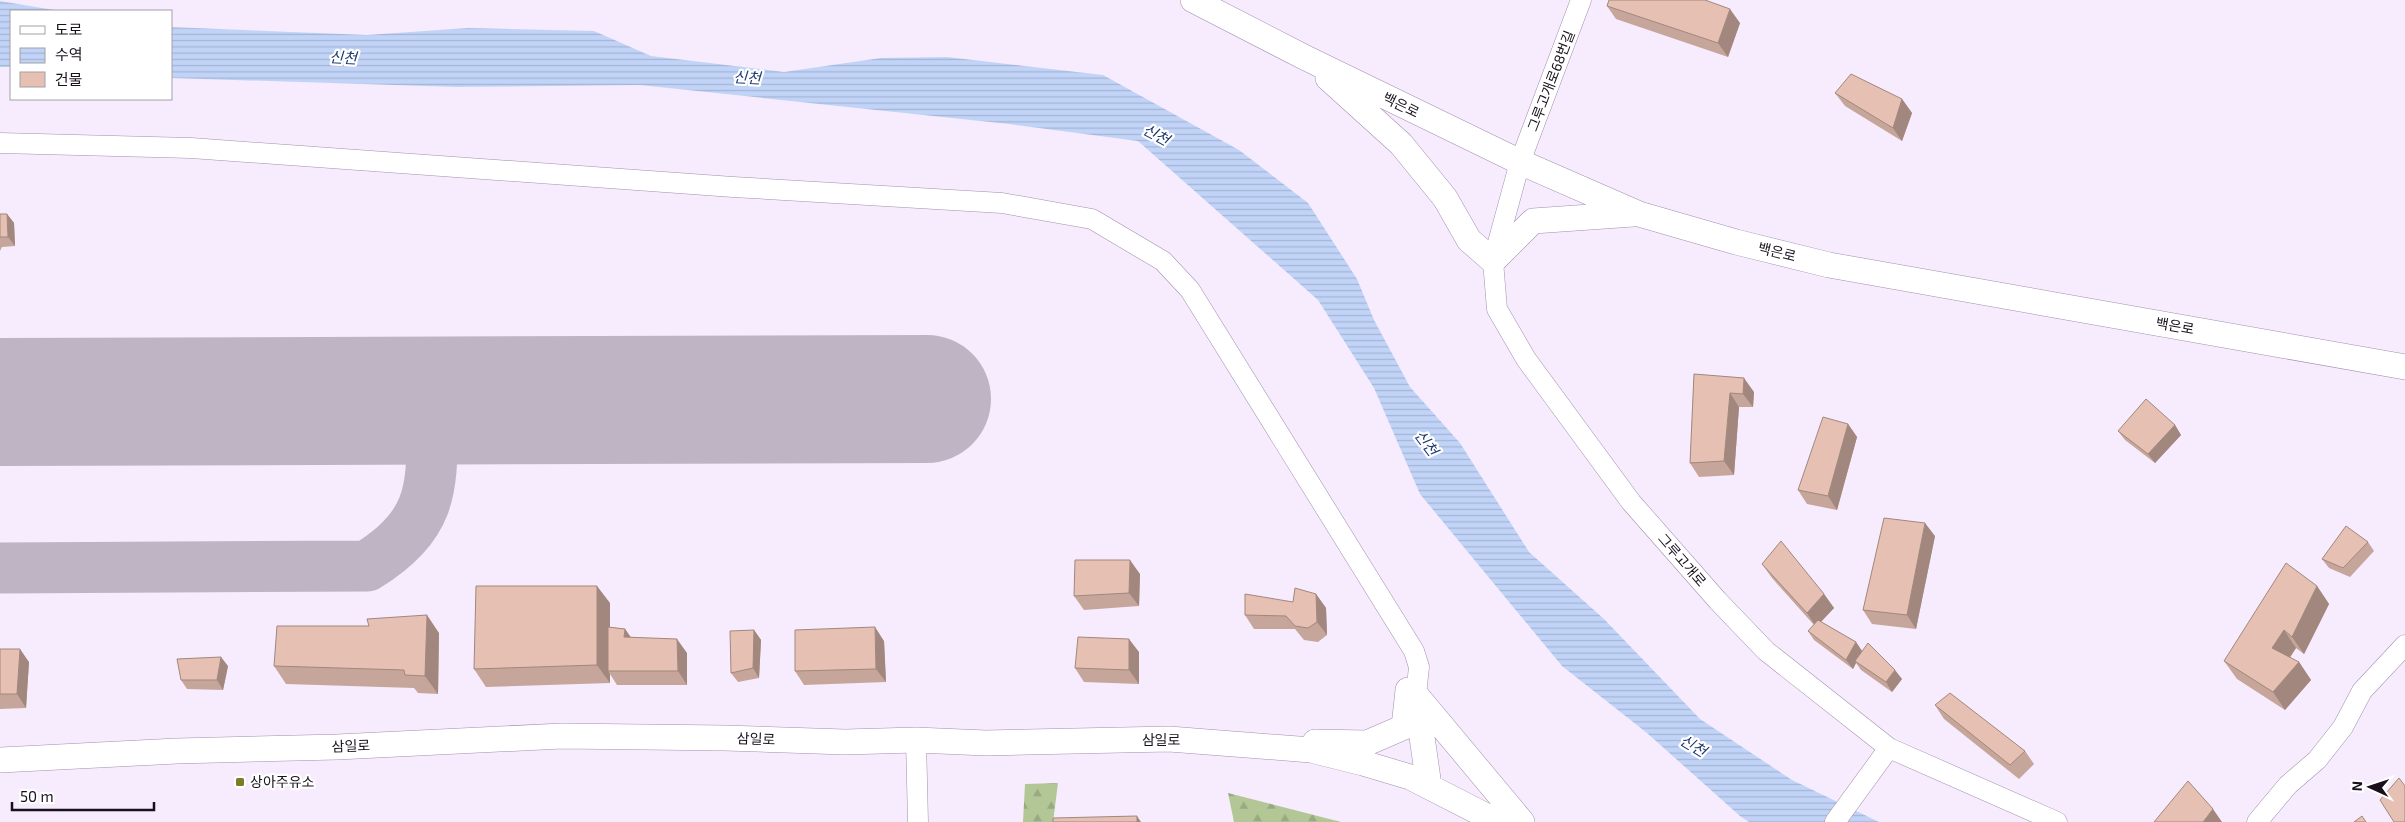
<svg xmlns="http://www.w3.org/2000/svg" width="2405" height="822" font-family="'Exo 2','Noto Sans KR',sans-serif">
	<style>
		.forest { fill: url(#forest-firs) }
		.water { fill: url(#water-rules) }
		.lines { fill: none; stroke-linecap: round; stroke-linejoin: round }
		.taxiway { stroke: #beb4c4; stroke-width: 51 }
		.runway { stroke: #beb4c4; stroke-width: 128 }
		.minor-casing { stroke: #a390ae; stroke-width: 21 }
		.major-casing { stroke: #a390ae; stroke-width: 26 }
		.minor { stroke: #fff; stroke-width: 20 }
		.major { stroke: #fff; stroke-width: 25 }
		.wall { fill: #c6a69a }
		.shaded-wall { fill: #a1877d }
		.building { fill: #e6c1b3; stroke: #a1877d }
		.poi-dot { fill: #7c7e27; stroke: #fff; stroke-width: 2 }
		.labels { text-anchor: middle; stroke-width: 4.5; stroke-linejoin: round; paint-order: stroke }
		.street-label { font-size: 14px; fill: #18111c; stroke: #fff }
		.poi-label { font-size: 14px; fill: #18111c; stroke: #fff; text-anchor: start }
		.water-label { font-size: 15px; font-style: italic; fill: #203a6f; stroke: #fff }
	</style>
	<defs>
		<pattern id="forest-firs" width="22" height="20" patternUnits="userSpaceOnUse" patternTransform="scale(1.25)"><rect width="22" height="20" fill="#b3c696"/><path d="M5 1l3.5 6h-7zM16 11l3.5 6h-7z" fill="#99a981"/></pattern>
		<pattern id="water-rules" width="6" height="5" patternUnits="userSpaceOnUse" patternTransform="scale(1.25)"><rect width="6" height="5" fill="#c1d4f8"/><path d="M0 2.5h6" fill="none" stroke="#a5b5d4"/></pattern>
	</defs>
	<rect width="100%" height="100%" fill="#f7ebfe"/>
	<path class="forest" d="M1058,783L1053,822H1023L1025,784Z
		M1228,793L1341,822H1234Z"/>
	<path class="water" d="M0,1L60,11H11V67H0Z
		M171,27L367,35L468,28L594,31L651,56L784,72L881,58L947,57L1103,75L1239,150L1308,203L1357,279L1374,320L1410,387L1460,443L1529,552L1604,619L1700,719L1792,780L1879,822H1749L1740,816L1647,733L1562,666L1420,494L1374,388L1318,300L1138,141L1009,124L640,85L456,87L171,78Z"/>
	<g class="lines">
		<path class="taxiway" d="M0,568L367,566C442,520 430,478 433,401"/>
		<path class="runway" d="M0,402L927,399"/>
		<defs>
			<path id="minor" d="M1581,0L1520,162L1493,261L1497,309L1526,359L1631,502L1718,601L1766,651L1889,748L2057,822
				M0,143L191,148L733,187L1002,203L1092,219L1163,261L1190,290L1414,651L1419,667L1416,695
				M916,740L918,822
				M1835,822L1889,748
				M2257,822L2288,785L2317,760L2343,727L2362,691L2405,645"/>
			<path id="major" d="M1193,0L1306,58L1520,162L1639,214L1736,242L1829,265L2405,367
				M1328,78L1401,144L1445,198L1469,240L1493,261L1533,221L1633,214
				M1416,695L1522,822
				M1416,695L1429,786
				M1315,742L1367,743L1404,727L1408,690
				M0,760L177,751L337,747L562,736L725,738L845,742L916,740L986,743L1169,739L1311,750L1363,763L1410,777L1498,822"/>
		</defs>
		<use href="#minor" class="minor-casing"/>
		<use href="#major" class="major-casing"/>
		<use href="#minor" class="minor"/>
		<use href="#major" class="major"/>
	</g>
	<path class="wall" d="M1607,6L1740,23L1728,57L1616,19Z
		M1835,93L1902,99L1912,113L1902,141L1845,106Z
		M0,214H7L14,223L15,246L2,247L0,251Z
		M1694,374L1754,392L1753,407H1739L1734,475L1699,477L1690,463Z
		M1848,424L1857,437L1837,510L1807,504L1798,490Z
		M2175,425L2181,435L2155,463L2125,440L2118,431Z
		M1935,536L1916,629L1872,624L1863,610Z
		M2368,542L2374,551L2350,577L2329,568L2322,559Z
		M1762,564L1824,594L1834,608L1821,622L1856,642L1862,651L1902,679L1892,692L1861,670L1856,663L1853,669L1814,640L1808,631L1814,625L1772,578Z
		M1140,574L1139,606L1084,610L1074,596Z
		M2317,586L2329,604L2304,654L2296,648L2290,658L2299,662L2311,680L2285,710L2237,679L2224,661Z
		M1316,594L1326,608L1327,635L1318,642L1304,640L1295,629H1254L1245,615L1293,602Z
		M610,603V627L625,629L631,638L687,653V685H617L610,674V683L486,687L474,669Z
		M754,630L761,640L759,678L738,682L731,673Z
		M439,633L438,694L418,693L414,688L286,684L274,666Z
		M884,641L886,682L804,685L795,671Z
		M0,649L29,662L26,708L0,709Z
		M1139,652V684L1084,682L1075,668Z
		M228,666L223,690L187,689L181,680Z
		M1935,705L2025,751L2034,764L2019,779L1944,719Z"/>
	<path class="shaded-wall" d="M1730,9L1740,23L1728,57L1718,43Z
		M1902,99L1912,113L1902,141L1893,128Z
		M7,214L14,223L15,246L8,237Z
		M1744,378L1754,392L1753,407L1743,394Z
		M1730,393L1739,407L1734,475L1724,461Z
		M1848,424L1857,437L1837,510L1828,496Z
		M2175,425L2181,435L2155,463L2148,454Z
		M1925,523L1935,536L1916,629L1907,615Z
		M1130,560L1140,574L1139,606L1129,593Z
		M597,586L610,603V671H608L610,674V683L597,665Z
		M2317,586L2329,604L2304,654L2292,637Z
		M1316,594L1326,608L1327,635L1317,622Z
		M1824,594L1834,608L1816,627L1807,613Z
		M427,615L439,633L438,694L425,676Z
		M875,627L884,641L886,682L876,669Z
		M625,629L635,643L624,637Z
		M754,630L761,640L759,678L753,668Z
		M2284,630L2296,648L2284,665L2272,648Z
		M677,639L687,653V685L678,671Z
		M1129,639L1139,652V684L1129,670Z
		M1856,642L1862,651L1855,661L1856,663L1853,669L1846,660Z
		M20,649L29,662L26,708L17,694Z
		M221,657L228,666L223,690L217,680Z
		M2299,662L2311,680L2285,710L2273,692Z
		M1895,670L1902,679L1892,692L1886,682Z
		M2213,809L2222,822H2203Z
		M1137,816L1141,822H1137Z"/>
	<path class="building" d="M1609,0H1705L1730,9L1718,43L1607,6Z
		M1851,74L1902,99L1893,128L1835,93Z
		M0,214H7L8,237H0Z
		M1694,374L1744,378L1743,394L1730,393L1724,461L1690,463Z
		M2146,399L2175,425L2148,454L2118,431Z
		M1823,417L1848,424L1828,496L1798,490Z
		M1884,518L1925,523L1907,615L1863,610Z
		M2346,526L2368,542L2343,568L2322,559Z
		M1781,541L1824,594L1807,613L1762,564Z
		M1075,560H1130L1129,593L1074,596Z
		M2286,563L2317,586L2292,637L2284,630L2272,648L2299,662L2273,692L2224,661Z
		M476,586H597V665L474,669Z
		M1295,588L1316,594L1317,622L1308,628L1295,626L1286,616L1245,615V594L1293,602Z
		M427,615L425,676L405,675L404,670L274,666L277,626H369L367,619Z
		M1818,620L1856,642L1846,660L1808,631Z
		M608,627L625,629L624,637L677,639L678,671H608Z
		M875,627L876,669L795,671V630Z
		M754,630L753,668L731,673L730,631Z
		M1078,637L1129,639V670L1075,668Z
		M1868,643L1895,670L1886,682L1855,661Z
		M0,649H20L17,694H0Z
		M221,657L217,680H181L177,659Z
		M1950,693L2025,751L2010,765L1935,705Z
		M2399,778L2405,786V822H2394L2380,800Z
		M2188,781L2213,809L2203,822H2154Z
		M1137,816V822H1053V818Z
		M2362,816L2366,822H2354Z"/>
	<rect class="poi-dot" x="235" y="777" width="10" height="10" rx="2.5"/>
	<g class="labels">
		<g class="street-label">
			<text transform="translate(1551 81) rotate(-69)" y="5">그루고개로68번길</text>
			<text transform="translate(1401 105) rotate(26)" y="5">백은로</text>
			<text transform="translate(1777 252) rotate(14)" y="5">백은로</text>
			<text transform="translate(2175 326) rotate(10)" y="5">백은로</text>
			<text transform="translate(1682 560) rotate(49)" y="5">그루고개로</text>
			<text transform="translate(756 739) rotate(2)" y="5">삼일로</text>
			<text x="1161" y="745">삼일로</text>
			<text transform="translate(351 746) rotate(-2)" y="5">삼일로</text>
		</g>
		<g class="poi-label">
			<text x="250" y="787">상아주유소</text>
		</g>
		<g class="water-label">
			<text transform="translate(343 58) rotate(3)" y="5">신천</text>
			<text transform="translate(747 78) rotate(3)" y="5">신천</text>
			<text transform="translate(1156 135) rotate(29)" y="5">신천</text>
			<text transform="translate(1426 443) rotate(53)" y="5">신천</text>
			<text transform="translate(1693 746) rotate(31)" y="5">신천</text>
		</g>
	</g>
	<rect x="10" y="10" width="162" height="90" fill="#ffffff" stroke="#a3a0a4"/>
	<rect x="20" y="26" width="25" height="8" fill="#ffffff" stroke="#a3a0a4"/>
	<text x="55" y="35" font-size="15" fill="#18111c">도로</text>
	<rect x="20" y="48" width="25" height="15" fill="url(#water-rules)" stroke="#a3a0a4"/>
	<text x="55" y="60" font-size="15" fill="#18111c">수역</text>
	<rect x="20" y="72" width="25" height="15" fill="#e6c1b3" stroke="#a3a0a4"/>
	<text x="55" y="85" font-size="15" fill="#18111c">건물</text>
	<g transform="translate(2370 787) rotate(273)" stroke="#ffffff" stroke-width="4" paint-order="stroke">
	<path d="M0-4L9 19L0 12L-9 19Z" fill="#18111c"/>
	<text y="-8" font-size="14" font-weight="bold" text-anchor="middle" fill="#18111c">N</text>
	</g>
	<path d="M12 802v8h142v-8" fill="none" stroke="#18111c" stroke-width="2.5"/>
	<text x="20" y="802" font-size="15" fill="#18111c" stroke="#ffffff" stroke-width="4" paint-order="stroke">50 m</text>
</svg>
